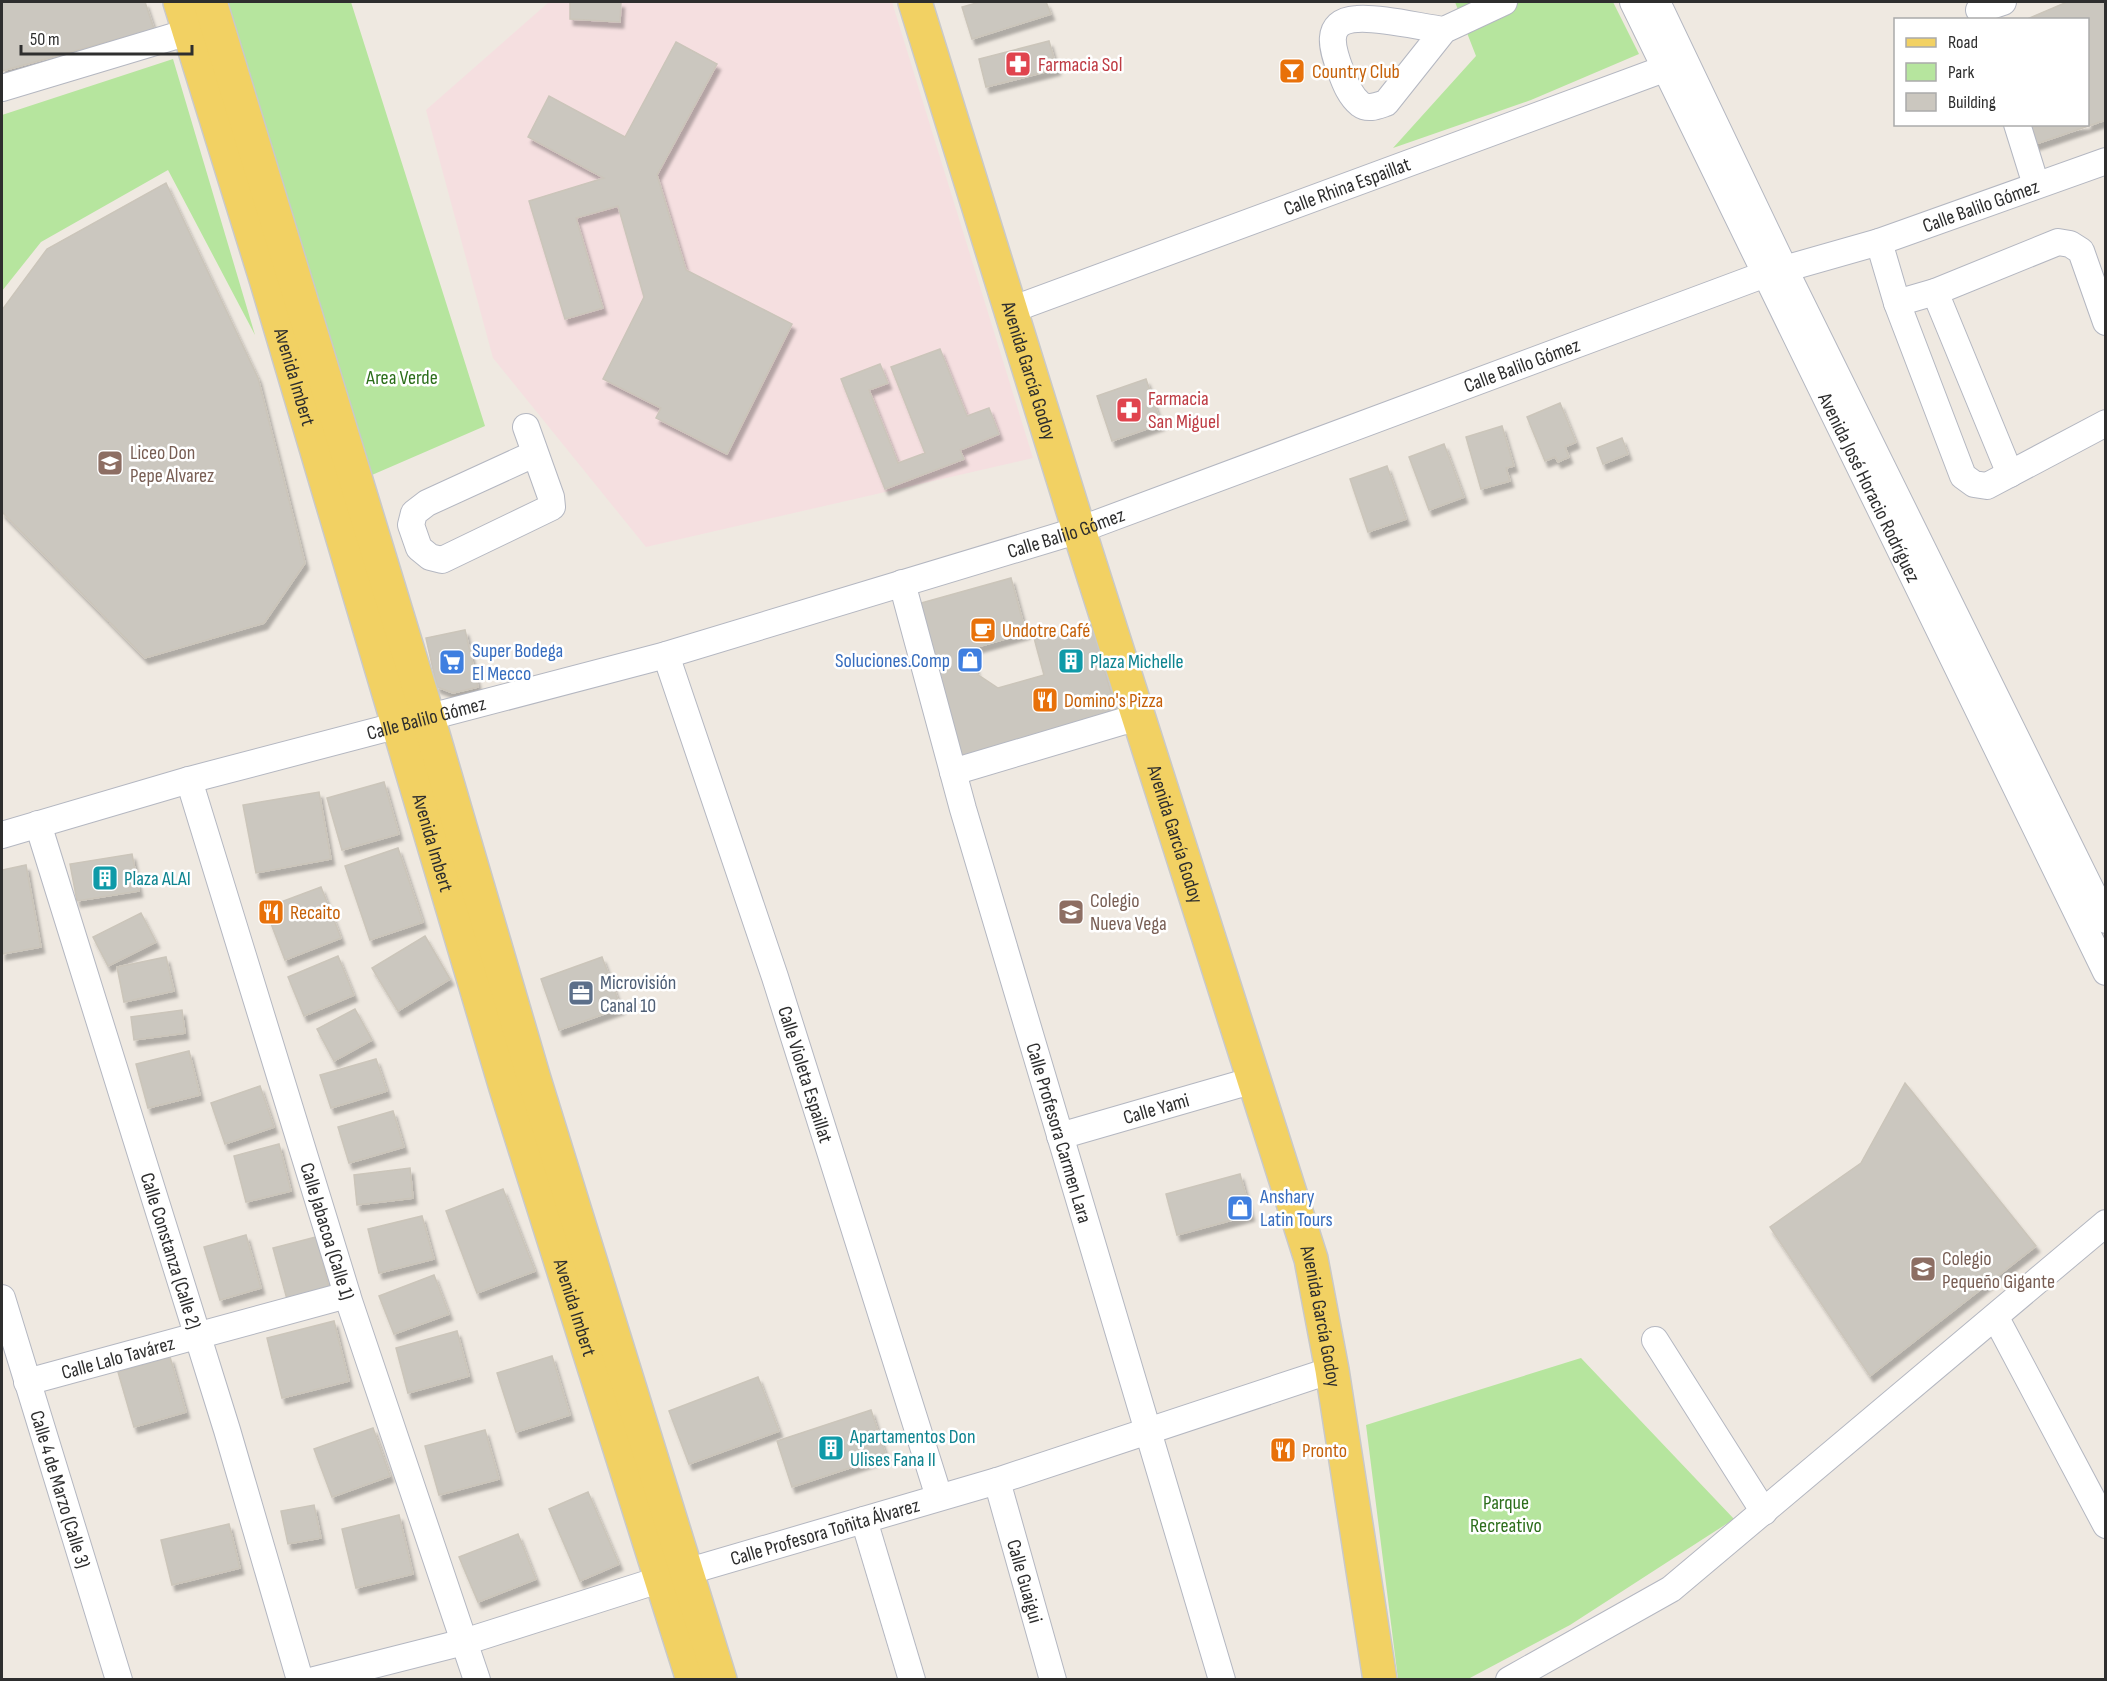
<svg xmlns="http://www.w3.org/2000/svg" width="2107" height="1681" font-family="'Sofia Sans Condensed',sans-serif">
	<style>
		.medical { fill: #f5dfe0 }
		.green { fill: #b6e59e }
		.building { fill: #cbc7bf; stroke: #cbc5ba; stroke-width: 1.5; filter: url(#shadow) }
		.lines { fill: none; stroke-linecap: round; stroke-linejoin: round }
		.minor-casing { stroke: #b4b7c1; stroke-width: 28 }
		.major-casing { stroke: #c9c9c9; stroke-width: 36 }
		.minor { stroke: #fff; stroke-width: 26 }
		.major { stroke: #f2d163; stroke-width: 33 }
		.labels { text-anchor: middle; stroke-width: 5; stroke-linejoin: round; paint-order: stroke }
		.health-label { font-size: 20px; fill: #be3a42; stroke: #fff; text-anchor: start }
		.food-label { font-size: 20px; fill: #c56008; stroke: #fff; text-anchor: start }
		.street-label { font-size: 20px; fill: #2e2e2e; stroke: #fff }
		.park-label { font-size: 20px; fill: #2c6e1b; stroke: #fff }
		.education-label { font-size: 20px; fill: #785e54; stroke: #fff; text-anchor: start }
		.shop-label { font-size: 20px; fill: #366cbe; stroke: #fff; text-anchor: start }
		.culture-label { font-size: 20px; fill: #0d838f; stroke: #fff; text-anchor: start }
		.service-label { font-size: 20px; fill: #4e5e75; stroke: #fff; text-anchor: start }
	</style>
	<defs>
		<filter id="shadow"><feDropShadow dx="3.5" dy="6" stdDeviation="1.5" flood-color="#0004"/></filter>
	</defs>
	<rect width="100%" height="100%" fill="#efe9e1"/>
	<path class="medical" d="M549,2H892L1033,458L646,547L493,358L426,110Z"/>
	<path class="green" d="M224,2H351L485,426L365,478Z
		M1455,2H1613L1639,54L1531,100L1393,148L1476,56Z
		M173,59L255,335L168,170L41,242L2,291V115Z
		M1581,1358L1734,1519L1570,1625L1468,1679H1398L1366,1425Z"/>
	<path class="building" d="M2,2H145L154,29L2,71Z
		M570,2H621L620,22L570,19Z
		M980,2H1046L1051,14L972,39L962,7Z
		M2067,2H2106V120L2027,147L2020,124H2088V20H2025Z
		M1049,41L1057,69L986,87L979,59Z
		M676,42L717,64L657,175L686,270L792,324L727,454L656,418L661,408L603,379L644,297L618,206L576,218L603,308L565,319L529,201L604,178L528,137L549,96L625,137Z
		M166,183L258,378L305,563L264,623L145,658L2,512V310L47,249Z
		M940,349L967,416L989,408L999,434L960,450L964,459L885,489L841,379L880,364L888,383L869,390L898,463L925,453L891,367Z
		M1146,379L1161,424L1112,441L1097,396Z
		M1560,403L1576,442L1565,447L1569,457L1558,462L1555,457L1545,461L1527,417Z
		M1502,426L1514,466L1506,468L1510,481L1481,489L1466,437Z
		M1622,438L1628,454L1603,464L1597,448Z
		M1444,444L1464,497L1429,510L1409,457Z
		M1387,466L1406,519L1368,532L1350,479Z
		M1011,578L1026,633L970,649L977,674L998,688L1044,675L1034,638L1091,622L1117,714L957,759L914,605Z
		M465,630L478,687L453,693L437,687L426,638Z
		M384,782L399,834L342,850L327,798Z
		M319,792L331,859L256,873L243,805Z
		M398,848L423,922L370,940L345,866Z
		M132,854L139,891L77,901L70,864Z
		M26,865L41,947L2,954V870Z
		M321,887L341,938L285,960L265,908Z
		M141,913L156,942L108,966L93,937Z
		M425,936L450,979L398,1011L372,968Z
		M338,956L354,995L304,1016L288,977Z
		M166,957L174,991L124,1002L117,967Z
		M602,957L621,1008L559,1030L541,979Z
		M355,1009L372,1040L334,1061L317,1029Z
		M182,1010L185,1033L134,1040L131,1017Z
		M189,1051L200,1095L148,1108L136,1064Z
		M376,1059L387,1091L331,1108L320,1075Z
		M1905,1083L2036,1246L1870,1376L1770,1227L1861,1163Z
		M260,1086L274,1127L225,1144L211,1103Z
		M393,1111L404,1147L349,1163L338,1127Z
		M279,1144L291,1191L246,1202L234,1156Z
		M410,1168L413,1198L357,1205L354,1175Z
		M1240,1174L1251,1215L1177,1235L1166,1194Z
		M503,1189L535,1271L477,1293L446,1211Z
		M422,1216L434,1259L379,1273L368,1229Z
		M246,1235L261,1288L220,1300L204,1247Z
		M316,1237L329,1288L287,1299L273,1248Z
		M434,1275L449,1314L394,1334L379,1296Z
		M334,1321L349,1381L282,1398L267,1338Z
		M457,1331L469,1376L408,1393L396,1348Z
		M552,1356L570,1415L516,1432L497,1373Z
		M170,1357L186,1412L134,1427L118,1372Z
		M758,1377L779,1431L689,1464L669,1411Z
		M871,1410L886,1456L792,1487L777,1441Z
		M373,1428L390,1476L332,1497L314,1449Z
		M485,1430L499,1479L439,1495L425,1446Z
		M588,1492L619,1564L580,1581L549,1509Z
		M314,1505L321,1538L288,1544L281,1511Z
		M399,1515L413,1574L356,1588L342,1529Z
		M229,1524L240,1568L172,1585L161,1540Z
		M518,1534L536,1579L478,1602L459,1557Z"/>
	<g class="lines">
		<defs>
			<g id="minor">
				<path id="s1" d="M1633,2L2106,972"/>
				<path d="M1657,2L1784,268L2106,920"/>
				<path d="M1979,10L2003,2"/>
				<path d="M1444,30C1421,27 1378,17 1357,19C1322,21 1333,51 1341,72C1345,83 1350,96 1360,104C1368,110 1377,106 1386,103L1444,30L1504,2"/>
				<path d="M2,88L205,27"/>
				<path d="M2017,124L2036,185"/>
				<path d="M1879,242L1897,303L1963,476L1974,484L1987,486L2106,423"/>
				<path d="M1935,292L2010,474"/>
				<path d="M1897,303L1935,292L2058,242L2070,244L2081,251L2106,322"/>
				<path id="s2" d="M1011,310L1680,63"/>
				<path d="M526,427L551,497L552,507L442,560L430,557L419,548L411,525L414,513L427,503L534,454"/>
				<path id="s3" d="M902,583L963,809L1222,1680"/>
				<path id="s4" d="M666,655L775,977L939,1497"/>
				<path d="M953,772L1141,716"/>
				<path id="s5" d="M189,780L350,1304L477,1680"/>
				<path id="s6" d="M38,824L227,1430L300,1680"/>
				<path id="s7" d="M2,835L189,780L666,655L1079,530L1763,275L1879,242L2106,161"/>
				<path id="s8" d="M1060,1136L1254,1080"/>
				<path id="s9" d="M2,1298L119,1680"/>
				<path d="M1996,1318L2106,1525"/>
				<path d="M1655,1340L1764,1512"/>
				<path id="s10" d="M27,1382L347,1295"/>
				<path id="s11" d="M997,1481L1053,1680"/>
				<path d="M864,1520L912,1680"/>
				<path id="s12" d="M314,1680L464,1642L662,1579L997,1481L1332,1370"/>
				<path d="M1509,1680L1671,1589L2106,1223"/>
			</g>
			<g id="major">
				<path id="s13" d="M180,2L266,279L506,1088L693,1680"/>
				<path d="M210,2L422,697L534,1079L720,1680"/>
				<path id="s14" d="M915,2L1079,530L1311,1259L1332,1370L1380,1680"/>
			</g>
		</defs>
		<use href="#minor" class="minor-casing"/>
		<use href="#major" class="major-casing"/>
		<use href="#minor" class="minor"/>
		<use href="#major" class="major"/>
	</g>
	<defs>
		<symbol id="pharmacy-square" viewBox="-11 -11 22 22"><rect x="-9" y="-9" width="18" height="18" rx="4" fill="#e0444e" stroke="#fff"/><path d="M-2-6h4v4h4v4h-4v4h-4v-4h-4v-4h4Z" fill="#fff"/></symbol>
		<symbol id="bar-square" viewBox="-11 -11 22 22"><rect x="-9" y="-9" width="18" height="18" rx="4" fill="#e8710a" stroke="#fff"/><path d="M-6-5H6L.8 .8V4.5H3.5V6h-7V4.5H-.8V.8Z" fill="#fff"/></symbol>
		<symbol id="school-square" viewBox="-11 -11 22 22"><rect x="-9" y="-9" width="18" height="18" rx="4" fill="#8d6e63" stroke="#fff"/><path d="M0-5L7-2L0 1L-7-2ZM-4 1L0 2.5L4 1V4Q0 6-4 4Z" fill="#fff"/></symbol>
		<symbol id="cafe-square" viewBox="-11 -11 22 22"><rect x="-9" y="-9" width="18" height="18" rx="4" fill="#e8710a" stroke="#fff"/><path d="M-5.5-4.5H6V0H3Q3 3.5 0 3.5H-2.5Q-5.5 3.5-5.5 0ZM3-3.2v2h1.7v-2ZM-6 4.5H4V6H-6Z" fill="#fff"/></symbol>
		<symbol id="shop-square" viewBox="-11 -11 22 22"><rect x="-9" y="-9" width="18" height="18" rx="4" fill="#3f7fe0" stroke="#fff"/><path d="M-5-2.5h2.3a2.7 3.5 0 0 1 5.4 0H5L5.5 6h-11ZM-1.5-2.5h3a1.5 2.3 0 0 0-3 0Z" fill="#fff"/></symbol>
		<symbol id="building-square" viewBox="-11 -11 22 22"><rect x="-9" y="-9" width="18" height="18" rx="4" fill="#0f9aa8" stroke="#fff"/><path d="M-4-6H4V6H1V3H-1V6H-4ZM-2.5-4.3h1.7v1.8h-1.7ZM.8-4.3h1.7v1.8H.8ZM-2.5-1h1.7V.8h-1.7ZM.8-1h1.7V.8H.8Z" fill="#fff"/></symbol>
		<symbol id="supermarket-square" viewBox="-11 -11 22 22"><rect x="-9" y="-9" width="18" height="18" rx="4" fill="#3f7fe0" stroke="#fff"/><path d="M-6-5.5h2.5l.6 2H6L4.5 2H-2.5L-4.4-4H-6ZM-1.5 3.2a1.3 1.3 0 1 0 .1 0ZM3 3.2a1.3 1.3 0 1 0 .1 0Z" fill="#fff"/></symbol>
		<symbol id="restaurant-square" viewBox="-11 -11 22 22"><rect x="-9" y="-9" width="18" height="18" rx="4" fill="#e8710a" stroke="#fff"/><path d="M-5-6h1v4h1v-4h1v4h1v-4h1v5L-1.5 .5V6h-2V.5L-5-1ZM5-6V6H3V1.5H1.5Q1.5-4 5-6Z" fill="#fff"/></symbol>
		<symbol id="office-square" viewBox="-11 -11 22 22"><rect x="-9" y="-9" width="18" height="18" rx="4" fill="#5c6f8a" stroke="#fff"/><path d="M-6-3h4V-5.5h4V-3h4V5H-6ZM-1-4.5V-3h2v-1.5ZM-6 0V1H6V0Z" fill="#fff"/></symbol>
	</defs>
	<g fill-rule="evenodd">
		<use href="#pharmacy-square" x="1003" y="49" width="30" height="30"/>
		<use href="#bar-square" x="1277" y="56" width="30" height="30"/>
		<use href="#pharmacy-square" x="1114" y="395" width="30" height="30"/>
		<use href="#school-square" x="95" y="448" width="30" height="30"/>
		<use href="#cafe-square" x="968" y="615" width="30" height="30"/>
		<use href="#shop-square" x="955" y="645" width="30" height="30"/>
		<use href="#building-square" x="1056" y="646" width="30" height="30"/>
		<use href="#supermarket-square" x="437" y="647" width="30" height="30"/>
		<use href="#restaurant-square" x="1030" y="685" width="30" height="30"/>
		<use href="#building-square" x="90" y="863" width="30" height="30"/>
		<use href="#restaurant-square" x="256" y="897" width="30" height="30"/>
		<use href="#school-square" x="1056" y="897" width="30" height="30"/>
		<use href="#office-square" x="566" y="978" width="30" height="30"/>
		<use href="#shop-square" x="1225" y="1193" width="30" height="30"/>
		<use href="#school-square" x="1908" y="1254" width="30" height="30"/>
		<use href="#building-square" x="816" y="1433" width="30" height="30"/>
		<use href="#restaurant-square" x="1268" y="1435" width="30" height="30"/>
	</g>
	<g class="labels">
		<g class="health-label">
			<text x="1038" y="71">Farmacia Sol</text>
			<text x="1148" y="405">Farmacia<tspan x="1148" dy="23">San Miguel</tspan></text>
		</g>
		<g class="food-label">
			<text x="1312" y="78">Country Club</text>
			<text x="1002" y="637">Undotre Café</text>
			<text x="1064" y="707">Domino's Pizza</text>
			<text x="290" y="919">Recaito</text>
			<text x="1302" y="1457">Pronto</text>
		</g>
		<g class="street-label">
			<text dy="7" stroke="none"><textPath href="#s2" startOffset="358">Calle Rhina Espaillat</textPath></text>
			<text dy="7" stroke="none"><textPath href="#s7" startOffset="2078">Calle Balilo Gómez</textPath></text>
			<text dy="7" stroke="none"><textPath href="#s7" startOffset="1592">Calle Balilo Gómez</textPath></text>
			<text dy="7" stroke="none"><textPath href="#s14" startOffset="386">Avenida García Godoy</textPath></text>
			<text dy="7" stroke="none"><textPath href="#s13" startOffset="392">Avenida Imbert</textPath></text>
			<text dy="7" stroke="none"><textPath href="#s1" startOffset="540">Avenida José Horacio Rodríguez</textPath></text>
			<text dy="7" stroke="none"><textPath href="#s7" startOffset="1106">Calle Balilo Gómez</textPath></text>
			<text dy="7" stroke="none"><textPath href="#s7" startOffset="440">Calle Balilo Gómez</textPath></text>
			<text dy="7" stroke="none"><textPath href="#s14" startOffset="872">Avenida García Godoy</textPath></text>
			<text dy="7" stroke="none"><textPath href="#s13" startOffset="878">Avenida Imbert</textPath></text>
			<text dy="7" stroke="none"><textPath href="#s4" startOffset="442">Calle Violeta Espaillat</textPath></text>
			<text dy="7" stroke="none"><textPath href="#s8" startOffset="100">Calle Yami</textPath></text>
			<text dy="7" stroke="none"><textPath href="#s3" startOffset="572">Calle Profesora Carmen Lara</textPath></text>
			<text dy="7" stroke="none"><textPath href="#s5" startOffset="472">Calle Jabacoa (Calle 1)</textPath></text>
			<text dy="7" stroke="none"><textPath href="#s6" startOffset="447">Calle Constanza (Calle 2)</textPath></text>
			<text dy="7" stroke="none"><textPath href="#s13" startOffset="1364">Avenida Imbert</textPath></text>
			<text dy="7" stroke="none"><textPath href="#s14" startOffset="1376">Avenida García Godoy</textPath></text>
			<text dy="7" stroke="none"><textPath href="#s10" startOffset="94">Calle Lalo Tavárez</textPath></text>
			<text dy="7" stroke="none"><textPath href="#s9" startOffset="200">Calle 4 de Marzo (Calle 3)</textPath></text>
			<text dy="7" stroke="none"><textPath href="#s12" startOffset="532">Calle Profesora Toñita Álvarez</textPath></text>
			<text dy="7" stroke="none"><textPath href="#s11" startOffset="104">Calle Guaigui</textPath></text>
		</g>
		<g class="park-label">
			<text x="402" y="384">Area Verde</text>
			<text x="1506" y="1509">Parque<tspan x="1506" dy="23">Recreativo</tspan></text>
		</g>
		<g class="education-label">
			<text x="130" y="459">Liceo Don<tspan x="130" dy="23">Pepe Alvarez</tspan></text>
			<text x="1090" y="907">Colegio<tspan x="1090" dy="23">Nueva Vega</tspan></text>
			<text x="1942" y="1265">Colegio<tspan x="1942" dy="23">Pequeño Gigante</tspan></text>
		</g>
		<g class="shop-label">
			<text x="472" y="657">Super Bodega<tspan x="472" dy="23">El Mecco</tspan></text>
			<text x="950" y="667" text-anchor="end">Soluciones.Comp</text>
			<text x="1260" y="1203">Anshary<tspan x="1260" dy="23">Latin Tours</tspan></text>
		</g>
		<g class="culture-label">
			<text x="1090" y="668">Plaza Michelle</text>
			<text x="124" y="885">Plaza ALAI</text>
			<text x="850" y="1443">Apartamentos Don<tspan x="850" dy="23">Ulises Fana II</tspan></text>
		</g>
		<g class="service-label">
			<text x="600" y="989">Microvisión<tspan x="600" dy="23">Canal 10</tspan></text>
		</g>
	</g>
	<rect width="2107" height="1681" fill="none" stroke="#2e2e2e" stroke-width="6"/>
	<rect x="1894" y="18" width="195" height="108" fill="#ffffff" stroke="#ababab" stroke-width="1.5"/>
	<rect x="1906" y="38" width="30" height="9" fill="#f2d163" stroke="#ababab" stroke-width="1.5"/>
	<text x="1948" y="48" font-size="18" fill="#2e2e2e">Road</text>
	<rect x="1906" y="63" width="30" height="18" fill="#b6e59e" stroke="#ababab" stroke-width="1.5"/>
	<text x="1948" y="78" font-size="18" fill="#2e2e2e">Park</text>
	<rect x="1906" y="93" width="30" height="18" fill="#cbc7bf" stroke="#ababab" stroke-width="1.5"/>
	<text x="1948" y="108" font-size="18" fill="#2e2e2e">Building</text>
	<path d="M21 45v9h171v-9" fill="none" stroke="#2e2e2e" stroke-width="3"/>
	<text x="30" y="45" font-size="18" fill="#2e2e2e" stroke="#ffffff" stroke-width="4.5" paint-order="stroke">50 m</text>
</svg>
